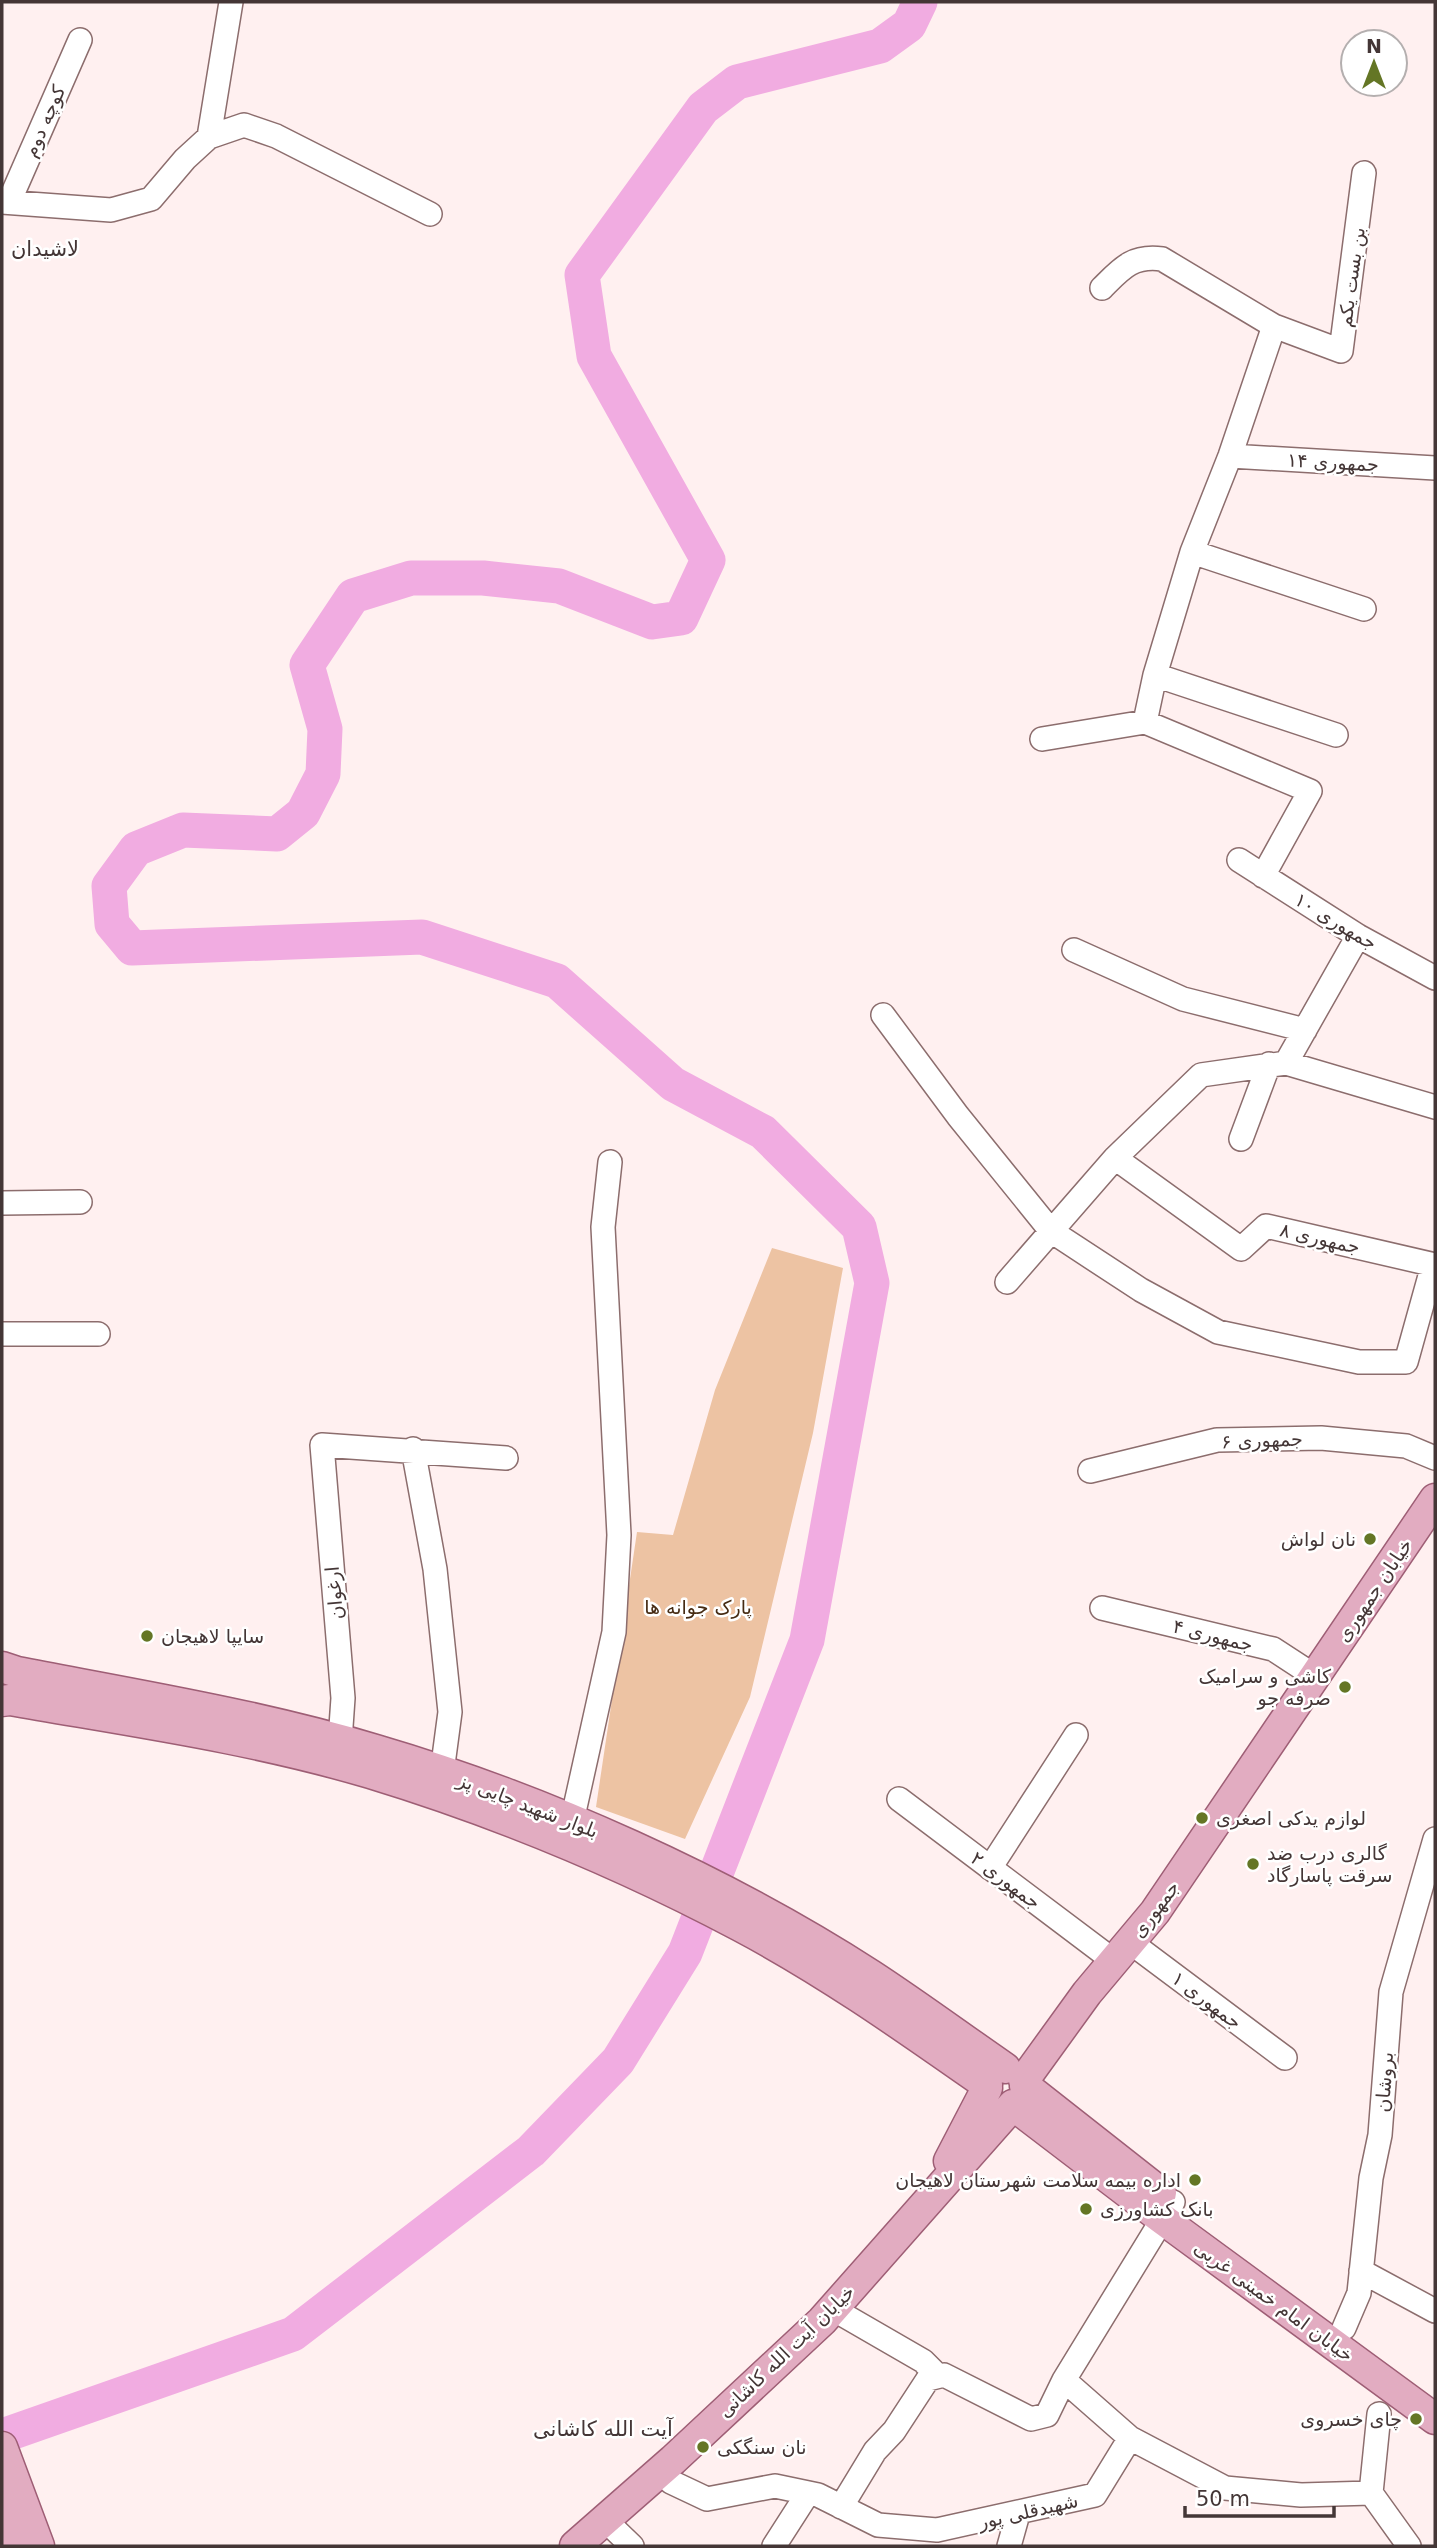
<svg xmlns="http://www.w3.org/2000/svg" width="1437" height="2548" font-family="'DejaVu Sans','Noto Sans Arabic',sans-serif">
	<style>
		.green { fill: #edc3a3 }
		.lines { fill: none; stroke-linecap: round; stroke-linejoin: round }
		.river { stroke: #f1ace1; stroke-width: 35 }
		.minor-casing { stroke: #8c6d6d; stroke-width: 26 }
		.major-casing { stroke: #9e5e75; stroke-width: 33 }
		.minor { stroke: #fff; stroke-width: 23 }
		.major { stroke: #e2acc1; stroke-width: 30 }
		.poi-dot { fill: #647625; stroke: #fff; stroke-width: 2.5 }
		.labels { text-anchor: middle; stroke-width: 5; stroke-linejoin: round; paint-order: stroke }
		.street-label { font-size: 19px; fill: #443636; stroke: #fff }
		.poi-label { font-size: 19px; fill: #443636; stroke: #fff; text-anchor: start }
		.park-label { font-size: 19px; fill: #462b13; stroke: #fff }
		.neighbourhood-label { font-size: 21px; fill: #443636; stroke: #fff }
	</style>
	<rect width="100%" height="100%" fill="#fff0f0"/>
	<path class="green" d="M772,1248L843,1268L813,1433L750,1697L685,1839L596,1807L637,1532L673,1535L715,1390Z"/>
	<g class="lines">
		<path class="river" d="M2,2436L293,2334L531,2151L618,2061L685,1953L807,1640L872,1283L859,1227L763,1132L673,1084L557,981L422,937L132,948L112,924L109,886L136,849L183,830L277,834L303,813L323,774L325,729L307,665L353,596L411,578H483L559,586L652,622L681,618L708,560L594,356L582,275L703,108L737,82L880,46L909,25L920,2"/>
		<defs>
			<path id="minor" d="M209,137L231,2
				M2,202L111,210L151,199L185,159L209,137L244,125L276,136L430,214
				M9,202L80,40
				M1102,288C1121,269 1132,255 1162,259L1274,326L1341,351L1364,173
				M1230,456L1435,468
				M1192,552L1364,609
				M1155,675L1336,735
				M1145,722L1155,675L1192,552L1230,456L1274,326
				M1042,739L1145,722L1310,791L1263,876
				M1239,860L1358,936L1435,978
				M1074,950L1183,999L1305,1030
				M883,1015L958,1116L1051,1231L1141,1290L1218,1332L1359,1362H1406L1433,1265
				M1286,1063L1358,936
				M1241,1139L1269,1064
				M1115,1158L1241,1249L1266,1226L1435,1265
				M2,1203L80,1202
				M1007,1282L1115,1158L1201,1075L1286,1063L1435,1107
				M2,1334H98
				M413,1449L435,1569L450,1712L442,1772
				M1090,1471L1217,1440L1321,1438L1406,1446L1435,1458
				M1102,1608L1273,1649L1316,1677
				M340,1741L343,1698L322,1445L506,1458
				M899,1799L1114,1961
				M572,1821L614,1632L619,1535L603,1227L610,1162
				M990,1868L1076,1735
				M1130,1942L1285,2058
				M1361,2271L1435,2311
				M833,2309L923,2361L938,2376
				M1344,2328L1359,2293L1371,2178L1380,2135L1391,1992L1435,1839
				M1064,2380L1130,2438
				M1379,2414L1371,2493L1409,2546
				M661,2471L671,2482L707,2499L775,2486L818,2495L878,2525L937,2530L1095,2495L1130,2438L1225,2488L1301,2495L1371,2493
				M841,2507L875,2451L894,2431L928,2379L944,2375L1031,2419L1047,2415L1064,2380L1173,2202
				M605,2520L632,2546
				M774,2546L808,2493
				M1009,2546L1018,2514"/>
			<path id="major" d="M2,1667L17,1672C137,1695 259,1715 376,1750C543,1799 725,1881 871,1975C917,2005 960,2037 1005,2068
				M2,1701L10,1700C130,1721 253,1738 370,1773C498,1812 623,1864 740,1926C827,1972 907,2029 987,2085
				M1024,2080L1087,1993L1155,1912L1435,1499
				M1025,2086L1161,2193
				M949,2161L987,2088
				M2,2447L39,2546
				M2,2500L14,2530L15,2546
				M575,2546L673,2460L822,2321L1013,2105L1161,2218L1435,2419"/>
		</defs>
		<use href="#minor" class="minor-casing"/>
		<use href="#major" class="major-casing"/>
		<use href="#minor" class="minor"/>
		<use href="#major" class="major"/>
	</g>
	<g class="poi-dot">
		<circle cx="1370" cy="1539" r="7"/>
		<circle cx="147" cy="1636" r="7"/>
		<circle cx="1345" cy="1687" r="7"/>
		<circle cx="1202" cy="1818" r="7"/>
		<circle cx="1253" cy="1864" r="7"/>
		<circle cx="1195" cy="2180" r="7"/>
		<circle cx="1086" cy="2209" r="7"/>
		<circle cx="1416" cy="2419" r="7"/>
		<circle cx="703" cy="2447" r="7"/>
	</g>
	<g class="labels">
		<g class="street-label">
			<text transform="translate(44 121) rotate(-66)" y="7">کوچه دوم</text>
			<text transform="translate(1351 277) rotate(-82)" y="7">بن بست یکم</text>
			<text transform="translate(1333 462) rotate(3)" y="7">جمهوری ۱۴</text>
			<text transform="translate(1336 921) rotate(31)" y="7">جمهوری ۱۰</text>
			<text transform="translate(1320 1238) rotate(13)" y="7">جمهوری ۸</text>
			<text transform="translate(1262 1440) rotate(-2)" y="7">جمهوری ۶</text>
			<text transform="translate(1374 1590) rotate(-56)" y="7">خیابان جمهوری</text>
			<text transform="translate(334 1593) rotate(-95)" y="7">ارغوان</text>
			<text transform="translate(1213 1635) rotate(14)" y="7">جمهوری ۴</text>
			<text transform="translate(528 1805) rotate(21)" y="7">بلوار شهید چایی پز</text>
			<text transform="translate(1006 1880) rotate(37)" y="7">جمهوری ۲</text>
			<text transform="translate(1155 1909) rotate(-53)" y="7">جمهوری</text>
			<text transform="translate(1207 2000) rotate(37)" y="7">جمهوری ۱</text>
			<text transform="translate(1384 2082) rotate(-86)" y="7">بروشان</text>
			<text transform="translate(1274 2301) rotate(36)" y="7">خیابان امام خمینی غربی</text>
			<text transform="translate(786 2351) rotate(-44)" y="7">خیابان آیت الله کاشانی</text>
			<text transform="translate(1028 2511) rotate(-13)" y="7">شهیدقلی پور</text>
		</g>
		<g class="poi-label">
			<text x="1356" y="1546" text-anchor="end">نان لواش</text>
			<text x="161" y="1643">سایپا لاهیجان</text>
			<text x="1331" y="1683" text-anchor="end">کاشی و سرامیک<tspan x="1331" dy="22">صرفه جو</tspan></text>
			<text x="1216" y="1825">لوازم یدکی اصغری</text>
			<text x="1267" y="1860">گالری درب ضد<tspan x="1267" dy="22">سرقت پاسارگاد</tspan></text>
			<text x="1181" y="2187" text-anchor="end">اداره بیمه سلامت شهرستان لاهیجان</text>
			<text x="1100" y="2216">بانک کشاورزی</text>
			<text x="1402" y="2426" text-anchor="end">چای خسروی</text>
			<text x="717" y="2454">نان سنگکی</text>
		</g>
		<g class="park-label">
			<text x="698" y="1614">پارک جوانه ها</text>
		</g>
		<g class="neighbourhood-label">
			<text x="45" y="256">لاشیدان</text>
			<text x="603" y="2436">آیت الله کاشانی</text>
		</g>
	</g>
	<rect width="1437" height="2548" fill="none" stroke="#443636" stroke-width="7"/>
	<g transform="translate(1374 63)"><circle r="33" fill="#ffffff" stroke="#b4afaf" stroke-width="2"/>
	<path d="M0-5L12 26L0 18L-12 26Z" fill="#647625"/>
	<text y="-10" font-size="19" font-weight="bold" text-anchor="middle" fill="#443636">N</text>
	</g>
	<path d="M1185 2506v10h149v-10" fill="none" stroke="#443636" stroke-width="3.5"/>
	<text x="1196" y="2506" font-size="21" fill="#443636" stroke="#ffffff" stroke-width="5" paint-order="stroke">50 m</text>
</svg>
